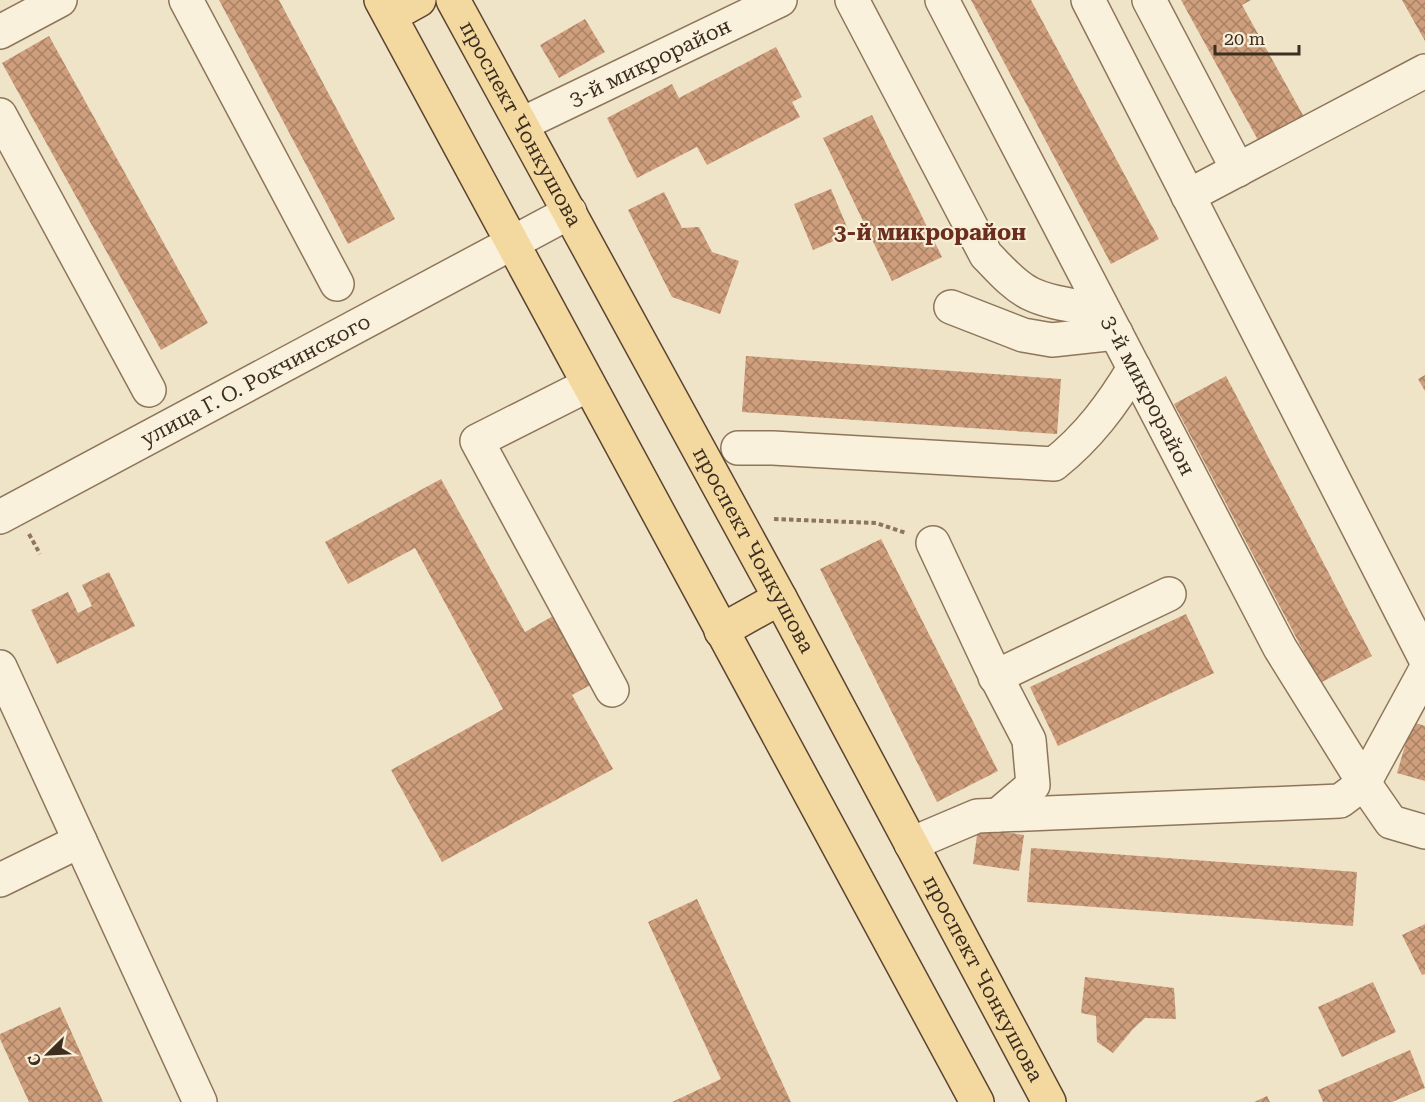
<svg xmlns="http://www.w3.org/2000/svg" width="1425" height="1102" font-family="'Roboto Serif',serif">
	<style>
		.building { fill: url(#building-cross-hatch) }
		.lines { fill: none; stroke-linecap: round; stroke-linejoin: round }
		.minor-casing { stroke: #8d765c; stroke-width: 36 }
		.major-casing { stroke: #5b4430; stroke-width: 36 }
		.path { stroke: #8d765c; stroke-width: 4; stroke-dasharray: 4.5 3; stroke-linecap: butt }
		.minor { stroke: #faf1dc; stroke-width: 33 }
		.major { stroke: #f3d9a0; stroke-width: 33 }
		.labels { text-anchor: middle; stroke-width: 4.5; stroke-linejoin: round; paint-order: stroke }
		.street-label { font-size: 21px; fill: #3d2e20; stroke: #f7eed8 }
		.neighbourhood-label { font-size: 22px; font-weight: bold; fill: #6b2e1e; stroke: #f7eed8 }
	</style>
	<defs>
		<pattern id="building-cross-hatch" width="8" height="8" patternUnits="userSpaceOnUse" patternTransform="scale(1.5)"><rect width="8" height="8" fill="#cf9f7d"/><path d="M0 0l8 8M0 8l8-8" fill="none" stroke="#a98266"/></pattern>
	</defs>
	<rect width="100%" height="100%" fill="#f0e4c8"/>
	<path class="building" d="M219,0H279L395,219L348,244Z
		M971,0H1031L1159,239L1111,264Z
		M1181,0H1251L1242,5L1304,117L1259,142Z
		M1402,0H1425V41Z
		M585,19L605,52L559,78L540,45Z
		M49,36L208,323L161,350L2,63Z
		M776,47L802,97L792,102L800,117L707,165L697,147L637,178L607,118L672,84L679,98Z
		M872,115L942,257L892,281L823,138Z
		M831,189L850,234L813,250L794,204Z
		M664,192L682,228L699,227L712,252L739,261L720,314L672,297L628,210Z
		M746,356L1061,379L1057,434L742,412Z
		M1425,375V391L1418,379Z
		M1226,376L1372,656L1320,683L1174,404Z
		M441,479L525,632L560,612L598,681L572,695L613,769L442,862L391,770L503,709L415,548L348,584L325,542Z
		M881,539L998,771L937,802L820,569Z
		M109,572L135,626L57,664L31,610L68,592L78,613L92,606L82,585Z
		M1186,614L1214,673L1058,746L1030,687Z
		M1412,722L1425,726V781L1397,773Z
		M978,828L1024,835L1019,871L973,864Z
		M1031,848L1357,872L1353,926L1027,902Z
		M697,899L791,1102H672L721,1079L648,922Z
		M1425,924V974L1422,975L1402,935Z
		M1085,977L1174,988L1176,1019L1145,1018L1133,1029L1113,1053L1097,1042L1096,1016L1081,1013Z
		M1373,982L1396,1032L1342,1057L1318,1007Z
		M60,1007L103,1102H29L0,1039V1034Z
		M1410,1050L1425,1088L1392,1102H1323L1318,1090Z
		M1267,1096L1270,1102H1254Z"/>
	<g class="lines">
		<defs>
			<g id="minor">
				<path d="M186,0L337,284"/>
				<path d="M852,0L986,255C999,268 1012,284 1029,293C1051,304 1079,306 1103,311"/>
				<path id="s1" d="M942,0L1280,648L1364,783L1391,822L1425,832"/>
				<path d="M1088,0L1425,658"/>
				<path d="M1149,0L1238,170"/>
				<path d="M0,32L60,0"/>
				<path d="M0,115L149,390"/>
				<path id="s2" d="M522,124L780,0"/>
				<path d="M1188,196L1425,71"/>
				<path d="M951,307L1023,335L1052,340L1116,333"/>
				<path d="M588,385L477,441L612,690"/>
				<path d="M738,448H773L1054,464C1088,437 1112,405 1134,368"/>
				<path id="s3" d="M0,517L570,212"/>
				<path d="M933,543L990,665L1029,740L1033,785L998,815"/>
				<path d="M0,667L200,1102"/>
				<path d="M995,677L1169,594"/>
				<path d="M911,844L977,816L1340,801L1364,783L1425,671"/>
				<path d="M0,880L80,841"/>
			</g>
			<g id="major">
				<path d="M381,0L977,1102"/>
				<path id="s4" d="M453,0L780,598L1049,1102"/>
				<path d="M390,16L419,0"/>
				<path d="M721,631L780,598"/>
			</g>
		</defs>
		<use href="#minor" class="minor-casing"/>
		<use href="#major" class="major-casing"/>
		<path class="path" d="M774,519L876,523L906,533
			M29,534L40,554"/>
		<use href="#minor" class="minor"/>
		<use href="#major" class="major"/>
	</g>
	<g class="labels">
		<g class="street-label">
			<text dy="7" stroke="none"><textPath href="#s2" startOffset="142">3-й микрорайон</textPath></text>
			<text dy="7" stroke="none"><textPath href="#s4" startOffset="141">проспект Чонкушова</textPath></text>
			<text dy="7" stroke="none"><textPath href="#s3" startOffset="290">улица Г. О. Рокчинского</textPath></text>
			<text dy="7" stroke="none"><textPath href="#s1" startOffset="446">3-й микрорайон</textPath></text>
			<text dy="7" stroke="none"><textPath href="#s4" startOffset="627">проспект Чонкушова</textPath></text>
			<text dy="7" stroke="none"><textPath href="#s4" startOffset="1113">проспект Чонкушова</textPath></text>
		</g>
		<g class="neighbourhood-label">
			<text x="930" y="240">3-й микрорайон</text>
		</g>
	</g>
	<g transform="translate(48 1054) rotate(246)" stroke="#f7eed8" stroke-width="4.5" paint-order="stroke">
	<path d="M0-4.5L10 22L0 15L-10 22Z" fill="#3d2e20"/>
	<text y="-9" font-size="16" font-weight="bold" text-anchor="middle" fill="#3d2e20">С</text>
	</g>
	<path d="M1215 45v9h84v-9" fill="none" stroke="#3d2e20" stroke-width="3"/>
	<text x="1224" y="45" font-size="18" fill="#3d2e20" stroke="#f7eed8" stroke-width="4.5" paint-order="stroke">20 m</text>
</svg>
